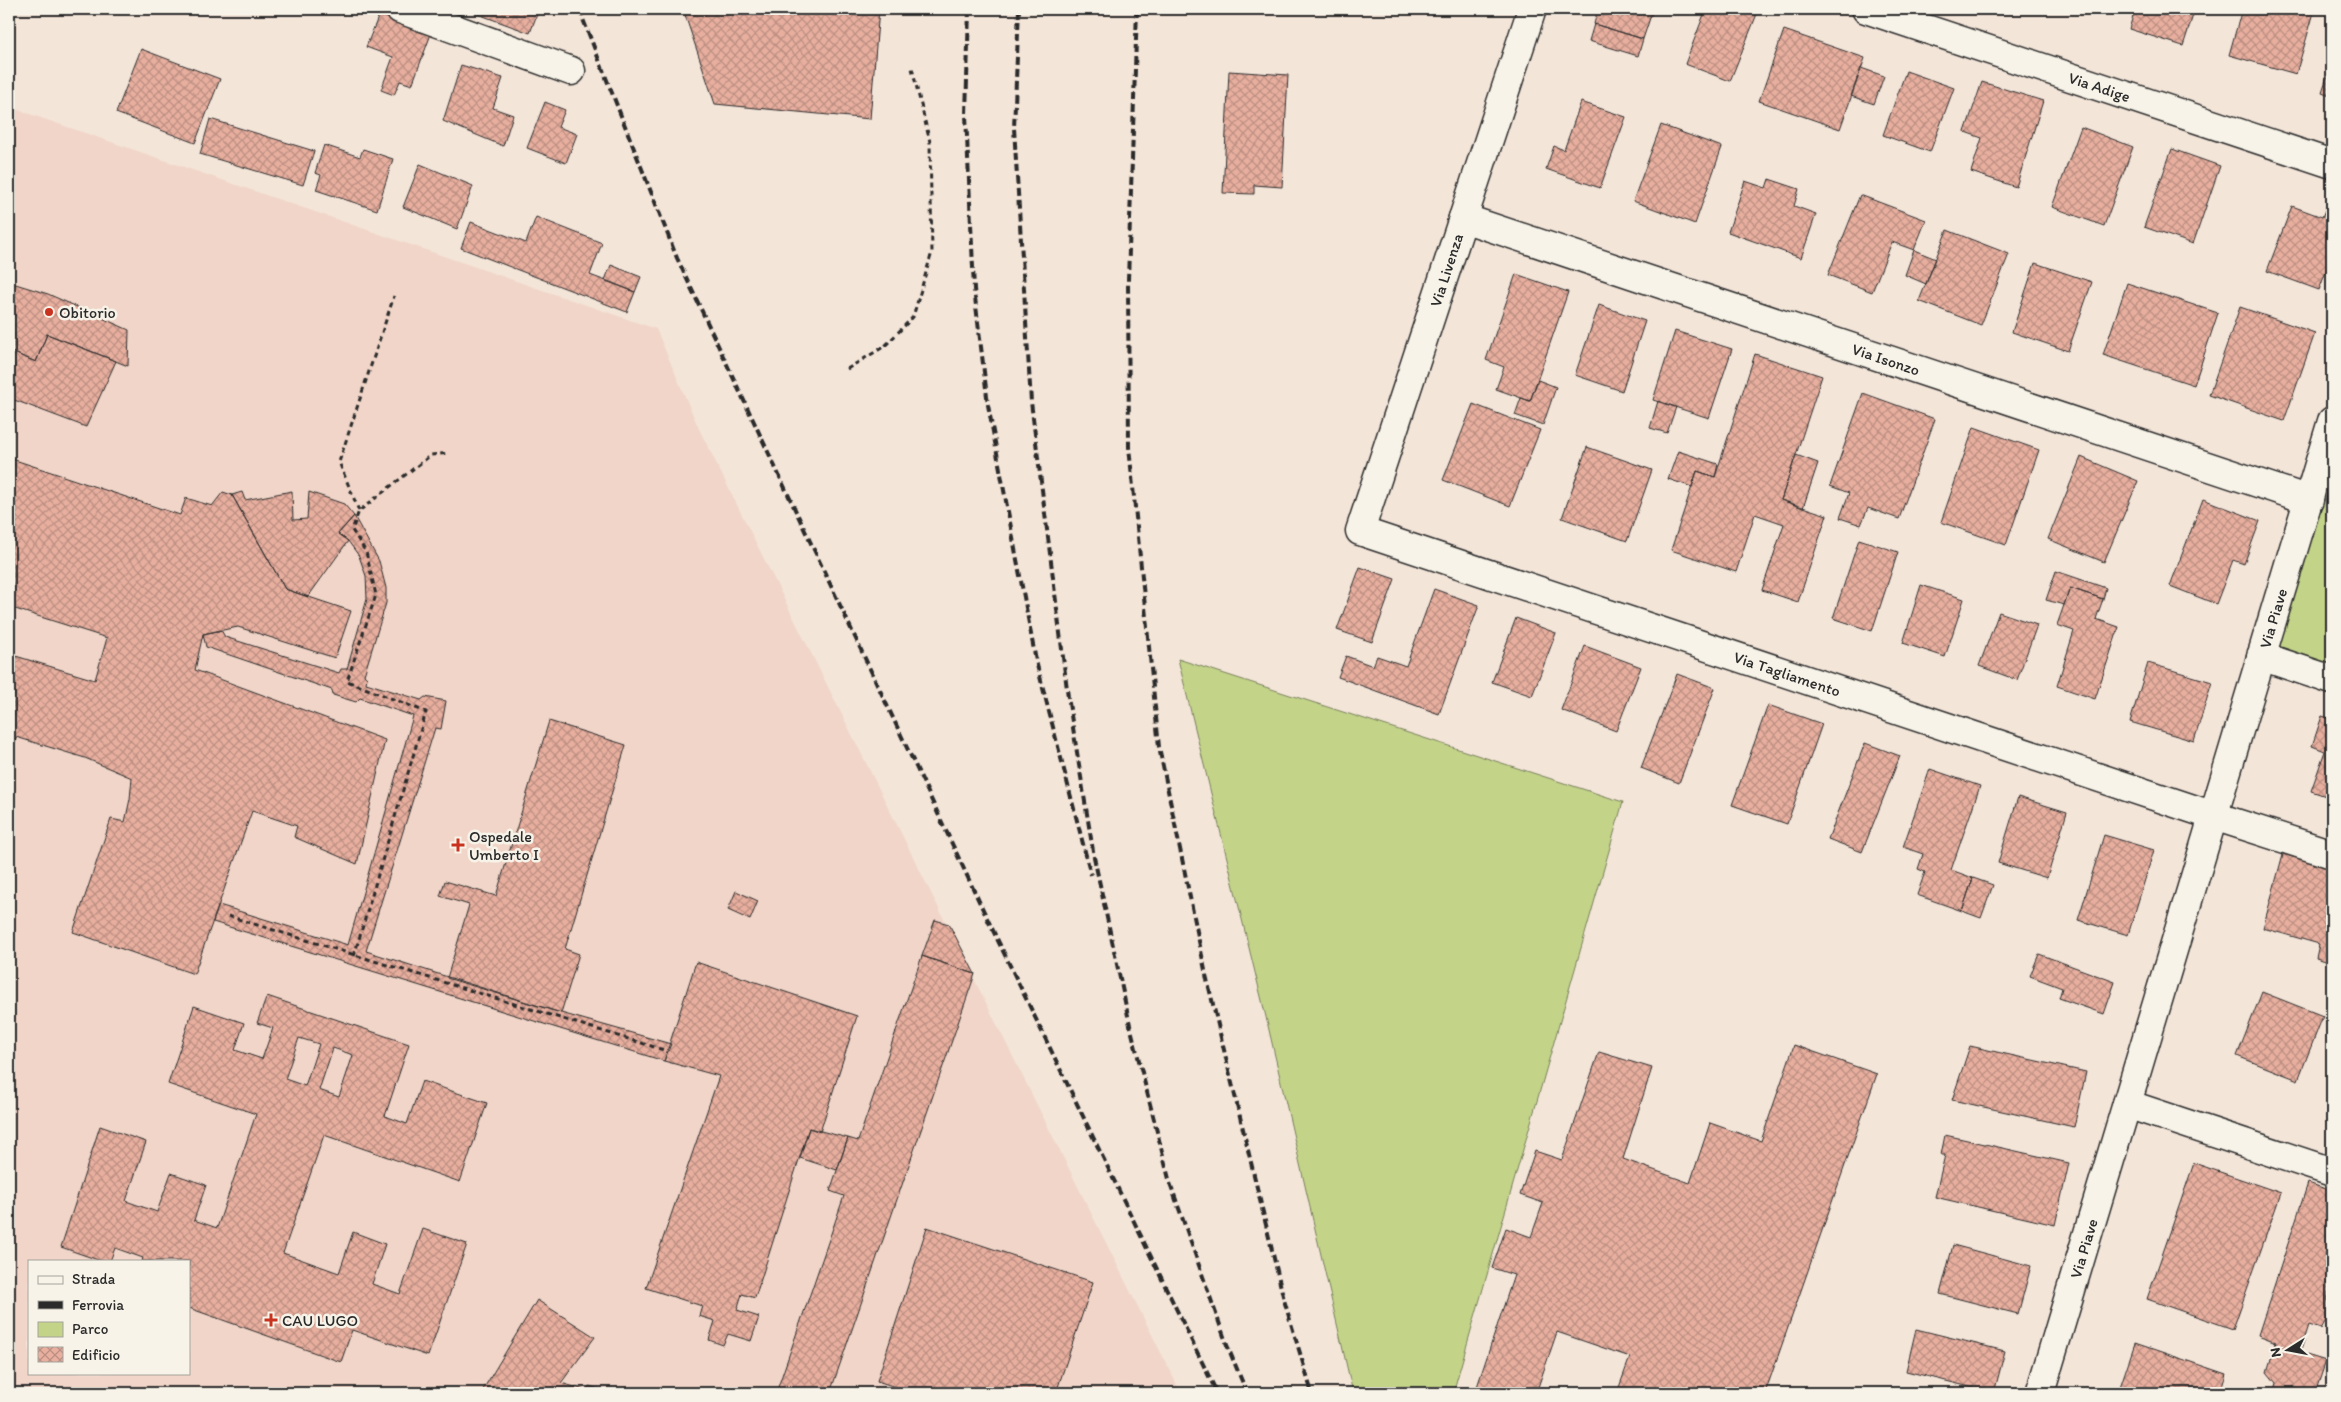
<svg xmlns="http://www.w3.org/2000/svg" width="2341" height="1402" font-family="Itim,sans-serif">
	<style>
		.built { fill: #f0d5c8; fill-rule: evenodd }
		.green { fill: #c3d489; stroke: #77805a }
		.building { fill: url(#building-cross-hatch); stroke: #2b2b2b; fill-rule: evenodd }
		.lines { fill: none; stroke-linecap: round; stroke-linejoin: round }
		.street-casing { stroke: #2b2b2b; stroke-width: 31 }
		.path { stroke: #2b2b2b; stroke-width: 3; stroke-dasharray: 5 4; stroke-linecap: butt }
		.street { stroke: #f7f3e8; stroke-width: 28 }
		.rail { stroke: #2b2b2b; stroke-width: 4; stroke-dasharray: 8 4; stroke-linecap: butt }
		.poi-dot { fill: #c8321e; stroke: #f7f3e8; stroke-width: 2 }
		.labels { text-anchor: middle; stroke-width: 5; stroke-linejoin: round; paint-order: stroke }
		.street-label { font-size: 16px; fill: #2b2b2b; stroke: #f7f3e8 }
		.poi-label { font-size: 16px; fill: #2b2b2b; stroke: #f7f3e8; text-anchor: start }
	</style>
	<defs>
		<pattern id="building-cross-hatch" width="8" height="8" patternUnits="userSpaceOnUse" patternTransform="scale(1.25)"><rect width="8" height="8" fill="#e8af9f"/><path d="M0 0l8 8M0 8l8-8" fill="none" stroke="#bc8f82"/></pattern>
	</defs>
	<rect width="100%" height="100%" fill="#f4e5d9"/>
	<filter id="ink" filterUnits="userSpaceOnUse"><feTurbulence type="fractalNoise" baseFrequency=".02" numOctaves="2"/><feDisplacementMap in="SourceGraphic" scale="10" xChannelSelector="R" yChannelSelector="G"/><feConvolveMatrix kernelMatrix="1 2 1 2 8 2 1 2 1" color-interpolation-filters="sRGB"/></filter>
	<g filter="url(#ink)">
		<path class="built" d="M9,107L656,329L699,429L1181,1393H9ZM29,1261H189V1373H29Z"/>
		<path class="green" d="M2332,420V680L2261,656Z
			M1178,659L1623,802L1453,1393H1353L1266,1017Z"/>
		<path class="building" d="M464,9H539L530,33Z
			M683,9H879L870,119L715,104Z
			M1598,9H1653L1643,39L1594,24Z
			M1706,9H1759L1730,81L1685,64Z
			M2081,9H2099L2097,15Z
			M2135,9H2195L2183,46L2129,29Z
			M2242,9H2315L2296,74L2229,55Z
			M379,15L431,34L412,85L400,81L394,95L381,90L393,57L366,47Z
			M1594,24L1643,39L1638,56L1589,41Z
			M1784,30L1865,58L1840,129L1759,101Z
			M141,49L220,79L195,143L116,113Z
			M2332,62V96L2322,92Z
			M461,65L503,78L493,108L513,115L503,146L443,121Z
			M1861,68L1884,76L1874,104L1851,96Z
			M1229,71L1288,75L1282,187L1254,185V194L1223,193Z
			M1906,71L1954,88L1930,152L1883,135Z
			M1982,82L2043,101L2016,187L1971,172L1982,138L1965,132Z
			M545,102L565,110L558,127L577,134L566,163L527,148Z
			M1581,102L1626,117L1600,188L1546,169L1554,146L1564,150Z
			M210,119L314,151L303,185L200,154Z
			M1661,125L1722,147L1695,224L1633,201Z
			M2081,127L2133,147L2104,226L2052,207Z
			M324,145L360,157L363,149L393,159L377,210L316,190L321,175L315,173Z
			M2172,149L2220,166L2193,244L2144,227Z
			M420,164L473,186L457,229L403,207Z
			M1769,179L1799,189L1794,206L1816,214L1801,258L1728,232L1745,181L1766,188Z
			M1860,195L1926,220L1914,250L1892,242L1872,292L1828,275Z
			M2328,203L2332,205V256L2319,290L2267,271L2292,206L2322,217Z
			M536,217L602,243L590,275L635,292L627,312L461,248L471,222L526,243Z
			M1947,230L2009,254L1981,325L1919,301Z
			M1914,250L1936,259L1926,284L1905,275Z
			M2035,263L2092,282L2068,351L2012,332Z
			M611,265L641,277L635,292L605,280Z
			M1516,274L1568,292L1530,401L1496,389L1504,367L1486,360Z
			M9,282L48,294L129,330L128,366L47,334L36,362L9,351Z
			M2127,283L2218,313L2194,385L2103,355Z
			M1599,305L1645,321L1622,391L1575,375Z
			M2240,307L2315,333L2284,421L2209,395Z
			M1675,331L1732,349L1709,418L1653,400Z
			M47,334L116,361L86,427L9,398V351L36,362Z
			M1755,354L1822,376L1781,500L1827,515L1798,602L1762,590L1784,524L1755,514L1736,572L1671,550L1697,471L1715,477Z
			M1538,380L1556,387L1543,425L1515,415L1521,398L1530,401Z
			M1863,393L1935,419L1899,519L1868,508L1861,525L1840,518L1849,493L1830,486Z
			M1658,401L1676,407L1667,433L1650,428Z
			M1473,404L1540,430L1510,506L1443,480Z
			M1974,427L2039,450L2006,545L1941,522Z
			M1587,447L1652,470L1627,541L1562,518Z
			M1678,451L1718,464L1715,477L1697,471L1692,487L1668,479Z
			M1796,455L1818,463L1803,508L1781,500Z
			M2081,457L2138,481L2104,562L2048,539Z
			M9,458L180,515L186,498L212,506L223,492L232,495L285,589L351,611L335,658L238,627L203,634L195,670L385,740L357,864L294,837L297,826L252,811L194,974L73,932L111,819L125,822L130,799L132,778L85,758L16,737L9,764V654L95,680L107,638L9,607Z
			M292,491L293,520L307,519L309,492L344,504L354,516L338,534L348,541L308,597L285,589L232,495L242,492L245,500Z
			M2203,499L2260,521L2244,564L2233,560L2216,604L2170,586Z
			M354,516L379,561L386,588V603L364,675L367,678L366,683L421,700L425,697L446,701L441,729L435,728L366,951L561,1013L671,1044L664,1061L213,922L219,905L348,945L413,716L360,698L356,702L333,695L332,690L206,647L203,634L221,630L225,637L339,673L341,669H347L367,599L366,576L359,556L348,541L338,534Z
			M1859,539L1898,552L1872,631L1833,618Z
			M1360,567L1395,579L1372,642L1337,630Z
			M2056,571L2106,588L2103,599L2070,588L2064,605L2046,600Z
			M1921,585L1964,599L1945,657L1903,643Z
			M2070,588L2103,599L2096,619L2119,627L2095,699L2057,686L2074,631L2057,625Z
			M1434,589L1479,605L1439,714L1338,677L1346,656L1373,666L1377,656L1406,666Z
			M1999,612L2037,625L2017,680L1979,666Z
			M1516,618L1556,633L1532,696L1492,682Z
			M1585,646L1641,667L1616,731L1561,710Z
			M2148,663L2212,682L2194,741L2130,722Z
			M1677,674L1715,688L1679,783L1641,768Z
			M1768,705L1822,724L1787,824L1732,805Z
			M2322,716L2332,719V798L2311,791L2325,751L2312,746Z
			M549,721L626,745L565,949L579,954L561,1013L447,978L469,905L440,896L445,881L496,896Z
			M1865,743L1900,756L1862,852L1828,839Z
			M1930,769L1980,786L1951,870L1973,878L1962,911L1917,895L1925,872L1918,869L1923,854L1903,847Z
			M2018,797L2067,812L2047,878L1998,863Z
			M2104,835L2154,850L2128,935L2078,920Z
			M2283,854L2332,868V963L2316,958L2319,944L2263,928Z
			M1973,878L1993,885L1981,918L1962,911Z
			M736,891L758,901L750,920L728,910Z
			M935,920L949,924L975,974L922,956Z
			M2039,954L2115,982L2104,1014L2059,998L2062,988L2030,976Z
			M922,956L975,974L830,1393H776L844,1196L830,1191L848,1138L858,1141Z
			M696,962L857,1016L820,1132L809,1128L755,1298L742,1294L737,1310L759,1317L751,1341L728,1334L723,1345L709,1340L715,1321L699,1316L702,1306L646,1288L719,1076L664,1061Z
			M2262,992L2323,1016L2298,1080L2237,1056Z
			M267,996L409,1044L385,1116L407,1124L422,1081L487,1103L460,1182L324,1135L283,1253L339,1273L353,1232L385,1244L372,1284L400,1294L423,1229L467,1244L428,1356L352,1330L341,1362L189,1308V1261H142L143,1258L115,1248L110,1261H101L61,1247L100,1126L146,1142L126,1201L157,1212L171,1173L206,1185L194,1220L217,1228L256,1114L168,1084L194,1006L244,1023L235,1050L262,1059L273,1028L257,1023ZM299,1038L319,1044L305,1086L285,1079ZM333,1048L353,1055L339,1097L319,1090Z
			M1794,1045L1877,1074L1765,1393H1617L1630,1357L1557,1332L1536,1393H1475L1514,1275L1492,1268L1506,1228L1531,1237L1543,1203L1520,1195L1535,1151L1562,1160L1599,1052L1652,1068L1623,1159L1690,1183L1710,1123L1761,1141Z
			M1970,1046L2086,1072L2074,1127L1952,1100Z
			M809,1128L848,1138L837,1170L800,1158Z
			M1945,1135L2069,1163L2055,1225L1935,1197L1945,1155H1941Z
			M2194,1163L2281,1193L2233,1329L2147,1299Z
			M2308,1183L2332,1191V1282L2327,1300L2332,1303V1310L2321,1329L2309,1325L2300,1353L2326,1361L2315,1393H2273L2276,1383L2267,1372L2276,1342L2258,1335Z
			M927,1227L1093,1282L1056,1393H914L877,1381Z
			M1953,1245L2031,1266L2018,1314L1940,1294Z
			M537,1300L595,1337L561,1383L588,1391L589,1386L613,1393H481Z
			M1916,1329L2005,1351L1994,1393L1906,1371Z
			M2135,1343L2226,1374L2220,1393H2118Z"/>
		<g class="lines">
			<defs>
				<g id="street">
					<path d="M400,9L571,71"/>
					<path id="s1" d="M1532,9L1360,531L2214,816L2332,854"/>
					<path id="s2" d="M1866,9L2332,164"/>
					<path id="s3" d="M1463,218L2309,500"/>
					<path d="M2261,656L2332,680"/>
					<path d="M2127,1104L2332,1172"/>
					<path id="s4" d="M2040,1393L2332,421"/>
				</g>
			</defs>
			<use href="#street" class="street-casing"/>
			<path class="path" d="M847,369L885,346L913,317L932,252L930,142L912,68
				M359,511L339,462L394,296
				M228,916L664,1050
				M354,956L426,712L347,681L376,595L366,552L352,530L359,511L382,493L431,455L449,453"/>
			<use href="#street" class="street"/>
			<path class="rail" d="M579,9L677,258L986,916L1217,1393
				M969,9L966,115L974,289L988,405L1036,661L1091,875
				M1019,9L1014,128L1031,402L1068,697L1094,857L1130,1025L1170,1183L1227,1345L1247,1393
				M1137,9L1128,280L1129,447L1159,747L1206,975L1284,1300L1312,1393"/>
		</g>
	</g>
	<g class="poi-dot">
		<circle cx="49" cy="312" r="5"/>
		<path d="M455.5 837.5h5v5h5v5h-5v5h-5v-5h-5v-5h5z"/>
		<path d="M268.5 1312.5h5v5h5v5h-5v5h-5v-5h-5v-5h5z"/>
	</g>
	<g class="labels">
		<g class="street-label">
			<text dy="6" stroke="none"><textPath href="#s2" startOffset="246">Via Adige</textPath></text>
			<text transform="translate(1446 270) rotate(-72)" y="6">Via Livenza</text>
			<text dy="6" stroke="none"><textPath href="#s3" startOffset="446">Via Isonzo</textPath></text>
			<text dy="6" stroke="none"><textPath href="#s4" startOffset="809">Via Piave</textPath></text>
			<text dy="6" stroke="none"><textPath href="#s1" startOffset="1000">Via Tagliamento</textPath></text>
			<text dy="6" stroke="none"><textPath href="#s4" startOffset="151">Via Piave</textPath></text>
		</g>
		<g class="poi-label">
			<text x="59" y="318">Obitorio</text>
			<text x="469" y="842">Ospedale<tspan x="469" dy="18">Umberto I</tspan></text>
			<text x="282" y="1326">CAU LUGO</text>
		</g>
	</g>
	<rect width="2341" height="1402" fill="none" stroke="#f7f3e8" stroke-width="30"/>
	<rect x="15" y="15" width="2311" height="1372" fill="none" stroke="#2b2b2b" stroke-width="2" filter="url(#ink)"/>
	<rect x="28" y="1260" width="162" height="115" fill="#f7f3e8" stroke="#a5a39c"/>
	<rect x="38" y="1276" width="25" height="8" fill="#f7f3e8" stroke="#a5a39c"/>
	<text x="72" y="1284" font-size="15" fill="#2b2b2b">Strada</text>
	<rect x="38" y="1301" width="25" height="8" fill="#2b2b2b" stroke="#a5a39c"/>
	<text x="72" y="1310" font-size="15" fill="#2b2b2b">Ferrovia</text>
	<rect x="38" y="1322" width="25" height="15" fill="#c3d489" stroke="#a5a39c"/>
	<text x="72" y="1334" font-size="15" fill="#2b2b2b">Parco</text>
	<rect x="38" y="1347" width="25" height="15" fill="url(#building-cross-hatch)" stroke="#a5a39c"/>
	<text x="72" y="1360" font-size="15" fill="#2b2b2b">Edificio</text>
	<g transform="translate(2288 1350) rotate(259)" stroke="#f7f3e8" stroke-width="4" paint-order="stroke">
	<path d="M0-4L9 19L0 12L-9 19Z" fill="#2b2b2b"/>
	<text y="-8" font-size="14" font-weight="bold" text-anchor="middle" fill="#2b2b2b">N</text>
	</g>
</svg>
